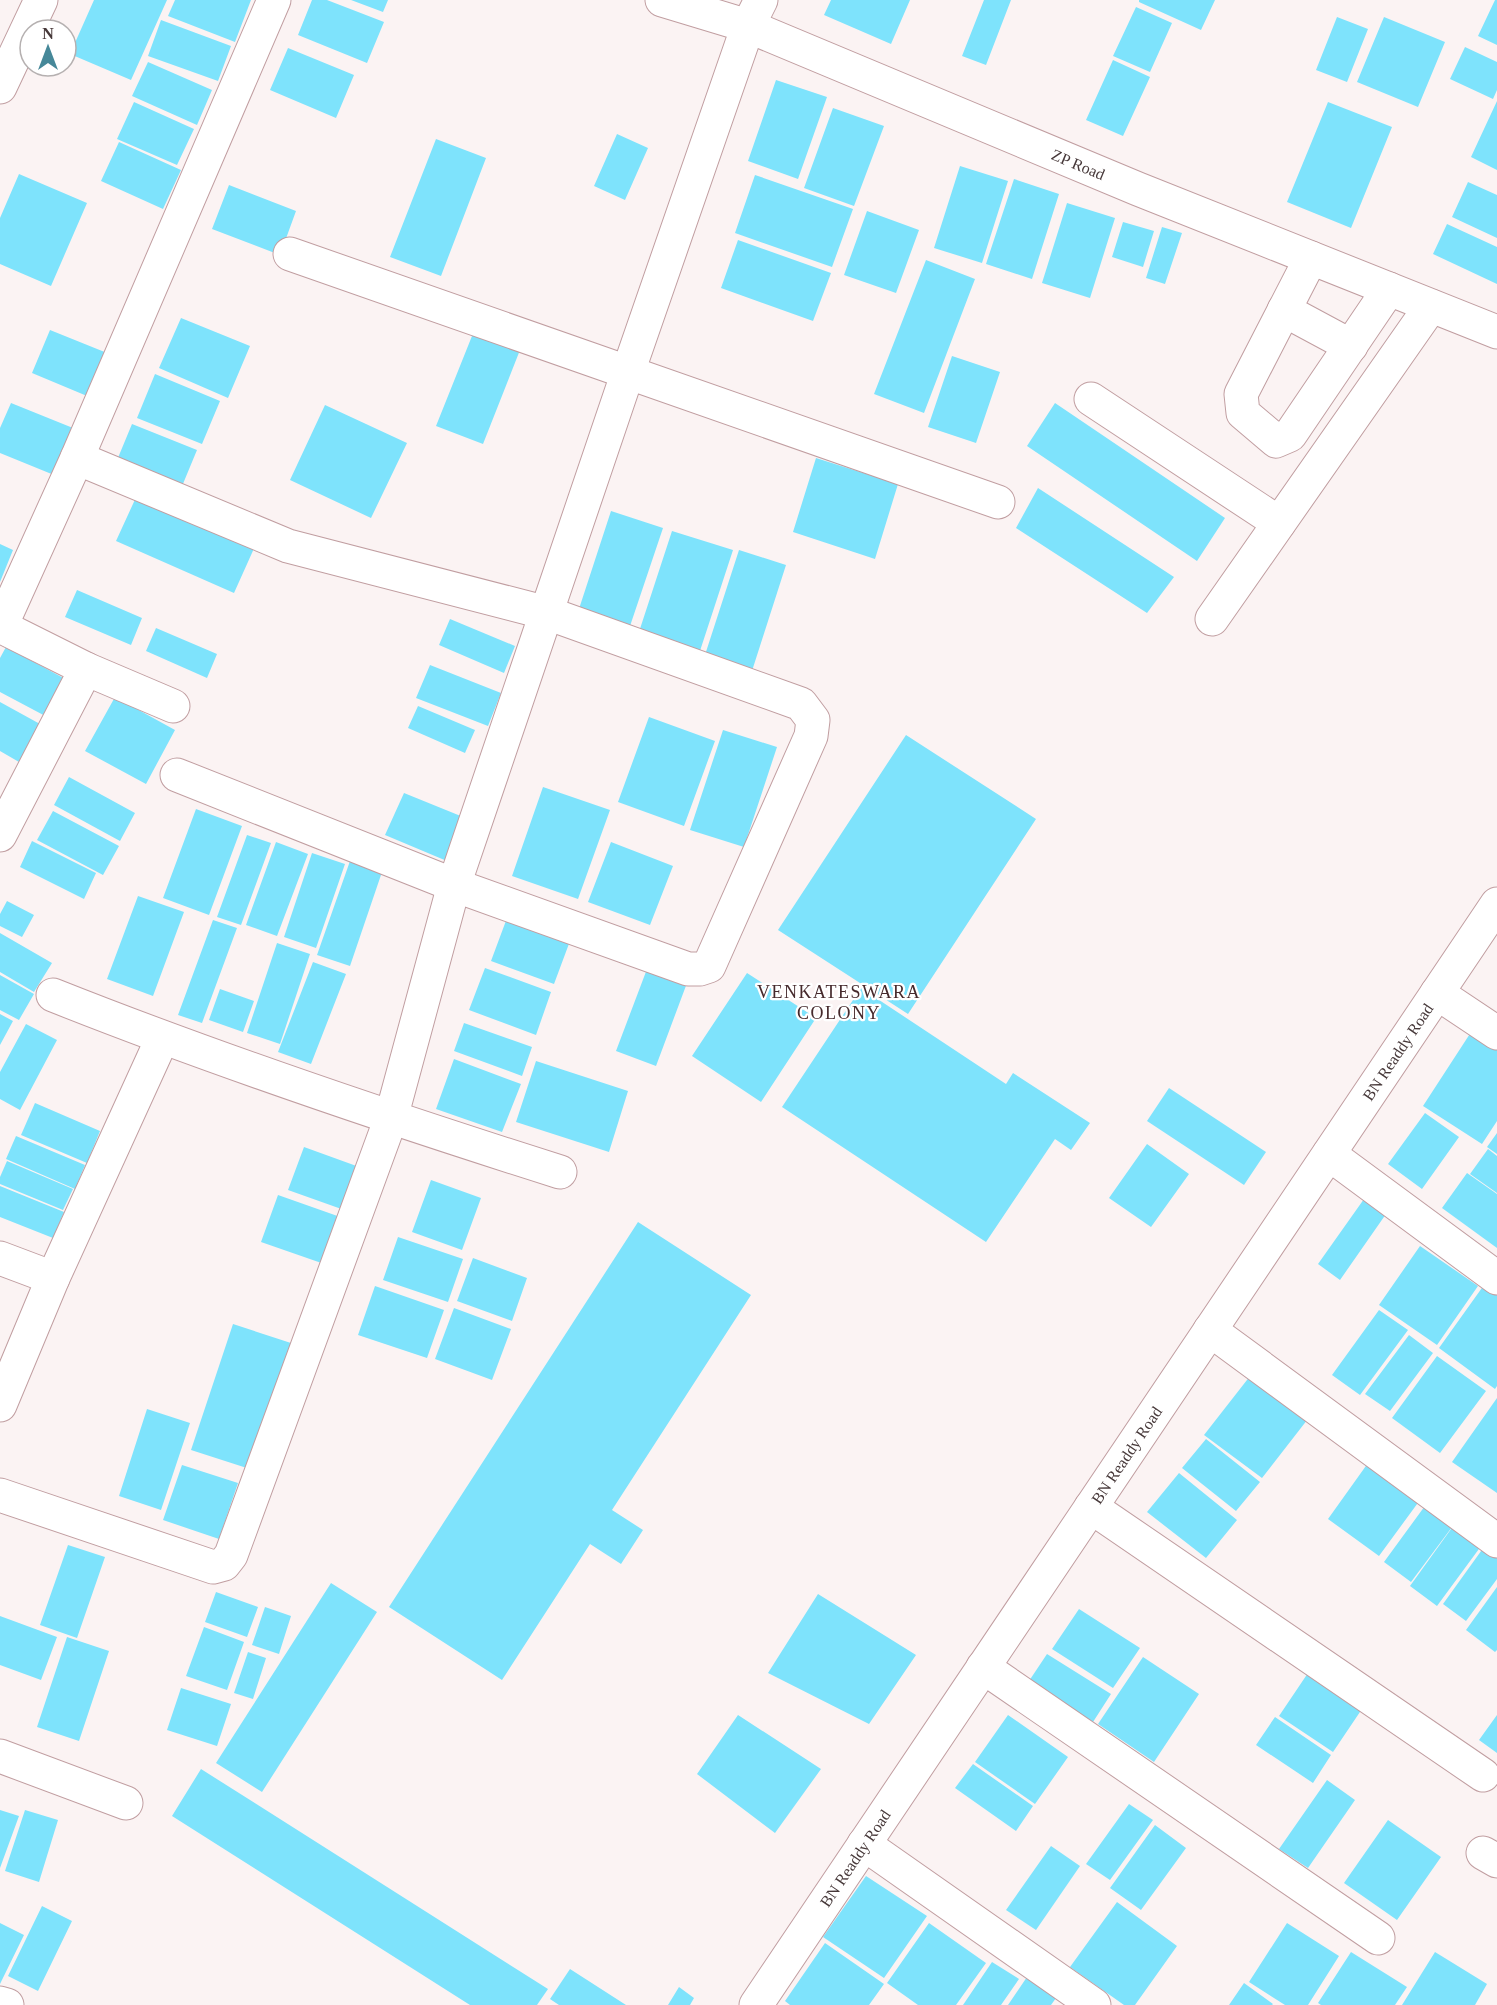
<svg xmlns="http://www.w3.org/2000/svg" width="1497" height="2005" font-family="Georgia,serif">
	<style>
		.building { fill: #7ee3fc }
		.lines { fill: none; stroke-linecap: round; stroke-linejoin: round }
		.minor-casing { stroke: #c19ea1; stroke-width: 35 }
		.minor { stroke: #fff; stroke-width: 33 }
		.labels { text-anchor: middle; stroke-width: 4.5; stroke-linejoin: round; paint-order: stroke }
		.street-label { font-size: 16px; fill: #47393a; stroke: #fff }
		.neighbourhood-label { font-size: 18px; letter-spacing: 1.5px; fill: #462a2d; stroke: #fff }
	</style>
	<rect width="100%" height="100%" fill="#fbf3f3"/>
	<path class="building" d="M94,0H167L131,80L70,54Z
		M175,0H251L235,42L168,16Z
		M312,0H327L384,22L367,63L298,35Z
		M351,0H388L383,12Z
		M831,0H910L891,44L824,15Z
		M984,0H1011L986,65L962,56Z
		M1139,0H1215L1201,30L1139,2Z
		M1495,0H1497V45L1478,36Z
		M1136,7L1172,23L1150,72L1113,56Z
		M1337,17L1368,29L1347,82L1316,70Z
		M1384,17L1445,42L1418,107L1357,82Z
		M161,20L231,46L218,81L148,56Z
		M1465,47L1497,62V90L1493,99L1450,79Z
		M288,48L354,75L336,118L270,90Z
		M1113,60L1150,77L1123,136L1086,120Z
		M148,62L212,90L197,125L132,96Z
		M776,80L827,97L798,179L748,161Z
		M1497,101V170L1471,157Z
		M134,102L194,129L177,165L117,139Z
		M1328,102L1392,127L1351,228L1287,202Z
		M833,108L884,126L854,206L804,188Z
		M617,134L648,148L625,200L594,186Z
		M436,139L486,158L441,276L390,257Z
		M119,142L181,170L163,209L101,181Z
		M960,166L1008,181L982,263L934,248Z
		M19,174L87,203L51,286L0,264V218Z
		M755,175L853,209L832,267L735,233Z
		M1014,179L1059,194L1032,279L986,264Z
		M1468,182L1497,195V238L1452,217Z
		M229,185L296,211L280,255L212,229Z
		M1067,203L1115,218L1090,298L1042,283Z
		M867,211L919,230L896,293L844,275Z
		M1123,222L1154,231L1143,267L1112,257Z
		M1447,224L1497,247V284L1433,254Z
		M1162,227L1182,233L1165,284L1146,278Z
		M738,240L831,273L813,321L721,288Z
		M926,260L975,279L924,413L874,394Z
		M181,318L250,346L228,398L159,368Z
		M50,330L117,357L99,401L32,373Z
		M474,331L520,350L483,444L436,426Z
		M952,356L1000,372L976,443L928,427Z
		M155,374L220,401L202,444L137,418Z
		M11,403L73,428L54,475L0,453V428Z
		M1055,403L1225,518L1197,561L1027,446Z
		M325,405L407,443L371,518L290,480Z
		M132,424L197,450L180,491L115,465Z
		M816,458L898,484L875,559L793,532Z
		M1038,488L1174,577L1147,613L1016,528Z
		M138,493L256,544L234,593L116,541Z
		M611,511L663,528L628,632L577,615Z
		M672,531L733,550L698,657L637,638Z
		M0,544L13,550L0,582Z
		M739,550L786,565L751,674L704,658Z
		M77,590L142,618L131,645L65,617Z
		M450,619L515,646L504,673L439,645Z
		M156,628L217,654L207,678L146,651Z
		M6,647L69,681L49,718L0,692V658Z
		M430,665L501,693L488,726L416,698Z
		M115,697L175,730L146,784L85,751Z
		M0,702L40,724L19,762L0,751Z
		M418,706L475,730L465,753L408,728Z
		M649,717L715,741L684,826L618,802Z
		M723,730L777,747L744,847L690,830Z
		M906,735L1036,819L908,1014L778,930Z
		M69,777L135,813L120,841L54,805Z
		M543,787L610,810L578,899L512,876Z
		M404,793L473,821L454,864L385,835Z
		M196,809L242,826L209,915L163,898Z
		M53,811L119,846L103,875L37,840Z
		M247,835L271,843L241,925L217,917Z
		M32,841L96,873L84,899L20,867Z
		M276,842L308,854L277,936L246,925Z
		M611,842L673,866L650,925L588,902Z
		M312,853L345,864L316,948L284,937Z
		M350,861L382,872L350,966L317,955Z
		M138,896L184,912L153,996L107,979Z
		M7,901L34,915L22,937L0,926V914Z
		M507,918L570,941L554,984L491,961Z
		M213,920L237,928L202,1023L178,1015Z
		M0,933L52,963L34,992L0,972Z
		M277,943L310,954L280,1044L247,1033Z
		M313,962L346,974L311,1064L278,1052Z
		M485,968L551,992L536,1035L469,1010Z
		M647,969L687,983L656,1066L616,1051Z
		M747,973L816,1018L761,1102L692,1056Z
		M0,975L34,994L19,1020L0,1010Z
		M861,988L1006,1084L1013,1073L1090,1123L1071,1150L1055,1139L986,1242L782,1107Z
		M220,989L254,1001L243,1032L209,1020Z
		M0,1014L13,1021L0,1045Z
		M464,1023L532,1047L522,1076L454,1051Z
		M26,1024L57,1040L20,1110L0,1099V1072Z
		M1475,1026L1497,1040V1121L1482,1144L1423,1106Z
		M454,1059L521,1084L502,1132L436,1109Z
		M536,1061L628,1091L609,1152L516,1122Z
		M1169,1088L1266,1152L1244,1185L1147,1121Z
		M35,1103L100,1131L87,1163L21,1135Z
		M1425,1113L1459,1137L1422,1189L1388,1164Z
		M1497,1133V1154L1487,1147Z
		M16,1136L85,1165L75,1189L6,1159Z
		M1147,1144L1189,1174L1151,1227L1109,1198Z
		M304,1147L362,1168L347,1211L288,1190Z
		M1488,1149L1497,1156V1193L1470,1174Z
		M7,1161L73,1189L63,1210L0,1184V1177Z
		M1467,1173L1497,1194V1248L1442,1208Z
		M431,1180L481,1198L462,1250L412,1232Z
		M0,1186L64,1212L53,1238L0,1217Z
		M278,1195L346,1219L330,1266L261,1242Z
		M1364,1199L1386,1214L1340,1280L1318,1264Z
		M638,1222L751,1295L612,1510L643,1530L621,1564L590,1544L502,1680L389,1607Z
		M398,1237L463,1259L448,1302L383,1280Z
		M1420,1246L1478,1286L1437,1345L1379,1305Z
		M473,1258L527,1278L512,1321L457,1301Z
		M1484,1285L1497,1294V1386L1495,1389L1439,1348Z
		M375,1286L444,1310L427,1358L358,1335Z
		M454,1308L511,1329L492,1380L435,1359Z
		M1379,1310L1408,1330L1360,1395L1332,1375Z
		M233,1324L294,1344L253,1470L191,1450Z
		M1409,1335L1433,1353L1390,1411L1365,1394Z
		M1437,1356L1486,1391L1440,1453L1392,1418Z
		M1254,1371L1311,1415L1262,1478L1204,1435Z
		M1497,1398V1493L1452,1462Z
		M147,1409L190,1423L161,1510L119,1496Z
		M1206,1439L1260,1482L1236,1511L1182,1468Z
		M1368,1463L1420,1500L1379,1556L1328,1519Z
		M182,1465L238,1483L219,1539L163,1520Z
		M1179,1473L1237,1520L1206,1558L1147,1512Z
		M1430,1499L1458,1519L1411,1582L1384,1562Z
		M1459,1518L1487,1538L1437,1606L1410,1586Z
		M1489,1540L1497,1546V1579L1466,1621L1443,1604Z
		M68,1545L105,1557L77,1638L40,1625Z
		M331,1583L377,1612L262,1792L216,1763Z
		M1497,1587V1650L1495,1652L1466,1630Z
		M216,1592L258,1607L247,1637L205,1622Z
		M818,1594L916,1655L869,1724L768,1673Z
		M265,1607L291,1616L279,1654L252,1645Z
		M1079,1609L1140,1648L1113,1688L1052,1649Z
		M0,1616L57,1637L41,1680L0,1665Z
		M204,1627L244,1642L227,1690L186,1676Z
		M67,1637L109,1651L79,1741L37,1727Z
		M248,1652L266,1658L253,1699L234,1693Z
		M1047,1654L1111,1694L1093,1722L1029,1681Z
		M1143,1657L1199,1694L1154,1762L1098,1724Z
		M1310,1670L1364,1706L1333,1752L1279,1716Z
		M181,1688L231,1704L217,1746L167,1730Z
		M738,1715L821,1769L775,1833L697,1774Z
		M1008,1715L1068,1757L1035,1804L975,1762Z
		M1497,1715V1753L1479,1740Z
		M1275,1717L1331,1755L1313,1783L1256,1745Z
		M973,1764L1033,1806L1016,1831L955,1788Z
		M201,1769L548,1989L537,2005H470L172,1816Z
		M1327,1780L1355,1800L1308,1868L1279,1849Z
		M1129,1804L1153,1820L1110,1880L1086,1864Z
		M0,1810L19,1816L0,1868Z
		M25,1810L58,1820L39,1882L5,1871Z
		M1388,1820L1441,1857L1397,1920L1344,1883Z
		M1155,1825L1186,1848L1141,1910L1110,1888Z
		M1051,1846L1080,1866L1036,1930L1006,1910Z
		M866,1876L927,1916L884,1978L823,1937Z
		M1117,1902L1177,1946L1135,2005H1124L1070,1967Z
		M42,1906L72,1921L38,1991L8,1976Z
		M0,1923L24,1935L0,1984Z
		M929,1923L986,1963L956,2005H918L887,1983Z
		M1287,1923L1339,1956L1308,2005H1285L1249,1982Z
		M825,1943L884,1984L869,2005H790L785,2001Z
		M1351,1952L1407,1987L1395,2005H1321L1318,2003Z
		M1435,1952L1487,1984L1475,2005H1402Z
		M992,1962L1019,1979L1001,2005H963Z
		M570,1969L626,2005H559L550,1999Z
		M1027,1977L1056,1998L1051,2005H1008Z
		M1244,1983L1273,2004L1272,2005H1229Z
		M679,1987L694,1998L690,2005H668Z"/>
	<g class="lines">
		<defs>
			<g id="minor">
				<path id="s1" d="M662,0L748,26L1138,189L1497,332"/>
				<path d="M0,87L41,0"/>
				<path d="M290,254L998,502"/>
				<path d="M1311,258L1241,394L1243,413L1276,441L1290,435L1389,289"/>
				<path d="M1284,310L1351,346"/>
				<path d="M1091,399L1279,523"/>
				<path d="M77,458L288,546L547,613L801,704L813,720L811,736L709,966L700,969H688L454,885L177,775"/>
				<path d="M1212,619L1431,306"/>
				<path d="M0,626L86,669L0,835"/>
				<path d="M1,626L77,458L274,0"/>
				<path d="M86,669L173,706"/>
				<path d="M1437,993L1497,1033"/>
				<path d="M53,995C219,1061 389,1118 560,1172"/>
				<path d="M1329,1154L1497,1278"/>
				<path d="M0,1258L53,1278"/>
				<path d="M1210,1330L1497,1541"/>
				<path d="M0,1405L53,1278L162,1039"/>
				<path d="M0,1495L213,1567L224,1564L231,1555L391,1118L454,885L628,372L748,26L761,0"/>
				<path d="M1091,1507L1483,1775"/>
				<path d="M983,1667L1378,1938"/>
				<path d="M0,1756L126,1803"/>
				<path d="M864,1844L1094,2005"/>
				<path d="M1483,1853L1497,1861"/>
				<path d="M0,2003L7,2005"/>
				<path id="s2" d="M756,2005L1497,904"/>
			</g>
		</defs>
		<use href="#minor" class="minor-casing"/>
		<use href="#minor" class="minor"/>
	</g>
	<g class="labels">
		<g class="street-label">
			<text dy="6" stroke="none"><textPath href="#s1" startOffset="448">ZP Road</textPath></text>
			<text dy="6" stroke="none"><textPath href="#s2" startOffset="1149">BN Readdy Road</textPath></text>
			<text dy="6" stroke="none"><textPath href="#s2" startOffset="663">BN Readdy Road</textPath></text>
			<text dy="6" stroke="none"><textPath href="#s2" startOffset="177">BN Readdy Road</textPath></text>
		</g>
		<g class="neighbourhood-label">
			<text x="839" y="998">VENKATESWARA<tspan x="839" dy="21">COLONY</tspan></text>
		</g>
	</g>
	<g transform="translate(48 48)"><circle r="28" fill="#ffffff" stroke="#b5b0b0" stroke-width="1.5"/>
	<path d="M0-4.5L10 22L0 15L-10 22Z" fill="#468899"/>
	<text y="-9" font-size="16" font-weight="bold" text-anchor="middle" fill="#47393a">N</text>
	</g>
</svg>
